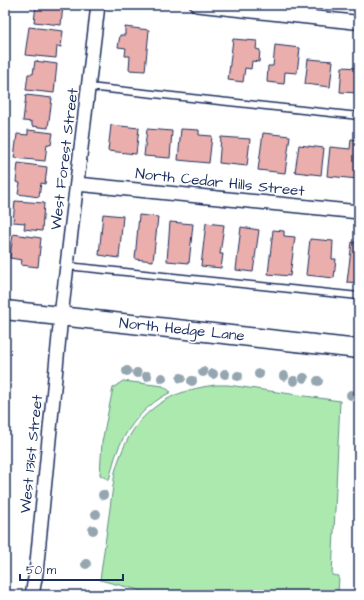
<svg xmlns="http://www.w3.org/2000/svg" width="364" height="600" font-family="'Architects Daughter',sans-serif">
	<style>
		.green { fill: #ace9af; stroke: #648c86 }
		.building { fill: #eaafac; stroke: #1b2f5e }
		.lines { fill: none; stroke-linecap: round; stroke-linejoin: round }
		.lane-casing { stroke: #1b2f5e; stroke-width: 9 }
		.street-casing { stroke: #1b2f5e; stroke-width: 16 }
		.secondary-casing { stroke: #1b2f5e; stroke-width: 21 }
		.lane { stroke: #fff; stroke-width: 6 }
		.street { stroke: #fff; stroke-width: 13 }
		.secondary { stroke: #fff; stroke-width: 18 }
		.tree { fill: #95a6b1 }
		.labels { text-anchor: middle; stroke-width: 3; stroke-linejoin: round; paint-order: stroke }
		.street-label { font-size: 15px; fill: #1b2f5e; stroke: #fff }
	</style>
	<rect width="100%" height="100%" fill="#fff"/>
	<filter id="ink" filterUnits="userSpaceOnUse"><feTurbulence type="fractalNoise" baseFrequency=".025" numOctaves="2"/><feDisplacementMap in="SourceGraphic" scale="8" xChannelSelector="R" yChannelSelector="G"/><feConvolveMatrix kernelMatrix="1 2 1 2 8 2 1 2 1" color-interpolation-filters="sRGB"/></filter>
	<g filter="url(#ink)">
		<path class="green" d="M123,381L163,386L171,392C148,403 129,424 119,447C114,458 112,469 109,480L100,475L102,442L113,388Z
			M215,385H228L340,401L332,575L339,576L338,595H158L100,580L115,472C130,418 160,392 215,385Z"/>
		<path class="building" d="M36,5H63L61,25L34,22Z
			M29,27L63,31L61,47L57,46L56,58L25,55Z
			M125,27L149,30L145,71L129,70L130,56H125L126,48L118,47L120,35H125Z
			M233,39L257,41L256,49L260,50L259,62L252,61L251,69L245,68L243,82L228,80Z
			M275,45L300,48L297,73L285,72L284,84L267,82L268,66H273Z
			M308,59L333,61L330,87L305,84Z
			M35,61L57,64L54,93L26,90L28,74H33Z
			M342,67L359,68V93L340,92Z
			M26,95L52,98L48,128L32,126V122L23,121Z
			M111,125L139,128L136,154L108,151Z
			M147,129L172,131L170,158L144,156Z
			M181,129L199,130V135L212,136L209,163L178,160Z
			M28,130L53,133L51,145L47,144L45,161L14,158L17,134L28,135Z
			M263,133L290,136L285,173L258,170Z
			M221,137L250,139L247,166L219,163Z
			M351,139L359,140L358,179L327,176L330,147L350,149Z
			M299,145L324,148L321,175L295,172Z
			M18,163L47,167L45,184L41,183L39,197L18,194L20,183L16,182Z
			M15,201L44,203L42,231L24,229L25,223L13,222Z
			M103,214L123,216L119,258L99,255Z
			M139,215L158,217L153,261L135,259Z
			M170,222L193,224L189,263L167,261Z
			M206,223L224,225L220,254H223L221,268L201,266Z
			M241,227L259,230L253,272L236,270Z
			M273,230L284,231V236L295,237L290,276L268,274Z
			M13,234L41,238L38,267L21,265L22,260L10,258Z
			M310,239L333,241L332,259H336L334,278L306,275Z
			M352,242L359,243V283L347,282Z"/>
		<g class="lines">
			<defs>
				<path id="lane" d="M89,87L359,116
					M67,266L359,296"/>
				<path id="street" d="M197,5L354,22
					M77,184L359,212
					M32,595L36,573L61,316L98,5"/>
				<path id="secondary" d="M5,310L359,349"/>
			</defs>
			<use href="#lane" class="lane-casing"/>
			<use href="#street" class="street-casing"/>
			<use href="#secondary" class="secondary-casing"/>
			<use href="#lane" class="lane"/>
			<use href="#street" class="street"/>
			<use href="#secondary" class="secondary"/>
		</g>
		<g class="tree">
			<circle cx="127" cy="371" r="5"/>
			<circle cx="203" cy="372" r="5"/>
			<circle cx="137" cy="373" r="5"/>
			<circle cx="213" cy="374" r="5"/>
			<circle cx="225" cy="374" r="5"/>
			<circle cx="259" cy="374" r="5"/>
			<circle cx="147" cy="376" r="5"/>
			<circle cx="238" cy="376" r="5"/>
			<circle cx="284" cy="376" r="5"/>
			<circle cx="162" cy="378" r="5"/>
			<circle cx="181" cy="378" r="5"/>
			<circle cx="304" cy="378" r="5"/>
			<circle cx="192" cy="381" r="5"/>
			<circle cx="294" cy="381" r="5"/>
			<circle cx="318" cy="381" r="5"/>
			<circle cx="351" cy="395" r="5"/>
			<circle cx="103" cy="495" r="5"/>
			<circle cx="96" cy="514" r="5"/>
			<circle cx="93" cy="530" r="5"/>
			<circle cx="86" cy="564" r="5"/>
		</g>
	</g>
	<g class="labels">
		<g class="street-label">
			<text transform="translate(64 159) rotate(-83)" y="5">West Forest Street</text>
			<text transform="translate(220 182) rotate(6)" y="5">North Cedar Hills Street</text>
			<text transform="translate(182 329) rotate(6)" y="5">North Hedge Lane</text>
			<text transform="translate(31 454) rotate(-84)" y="5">West 131st Street</text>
		</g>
	</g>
	<rect width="364" height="600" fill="none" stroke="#fff" stroke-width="20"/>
	<rect x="10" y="10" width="344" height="580" fill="none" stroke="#1b2f5e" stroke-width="1.5" filter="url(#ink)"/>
	<path d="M20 574v6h103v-6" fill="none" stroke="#1b2f5e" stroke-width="2"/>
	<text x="26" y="574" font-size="12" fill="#1b2f5e" stroke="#ffffff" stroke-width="3" paint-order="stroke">50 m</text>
</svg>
